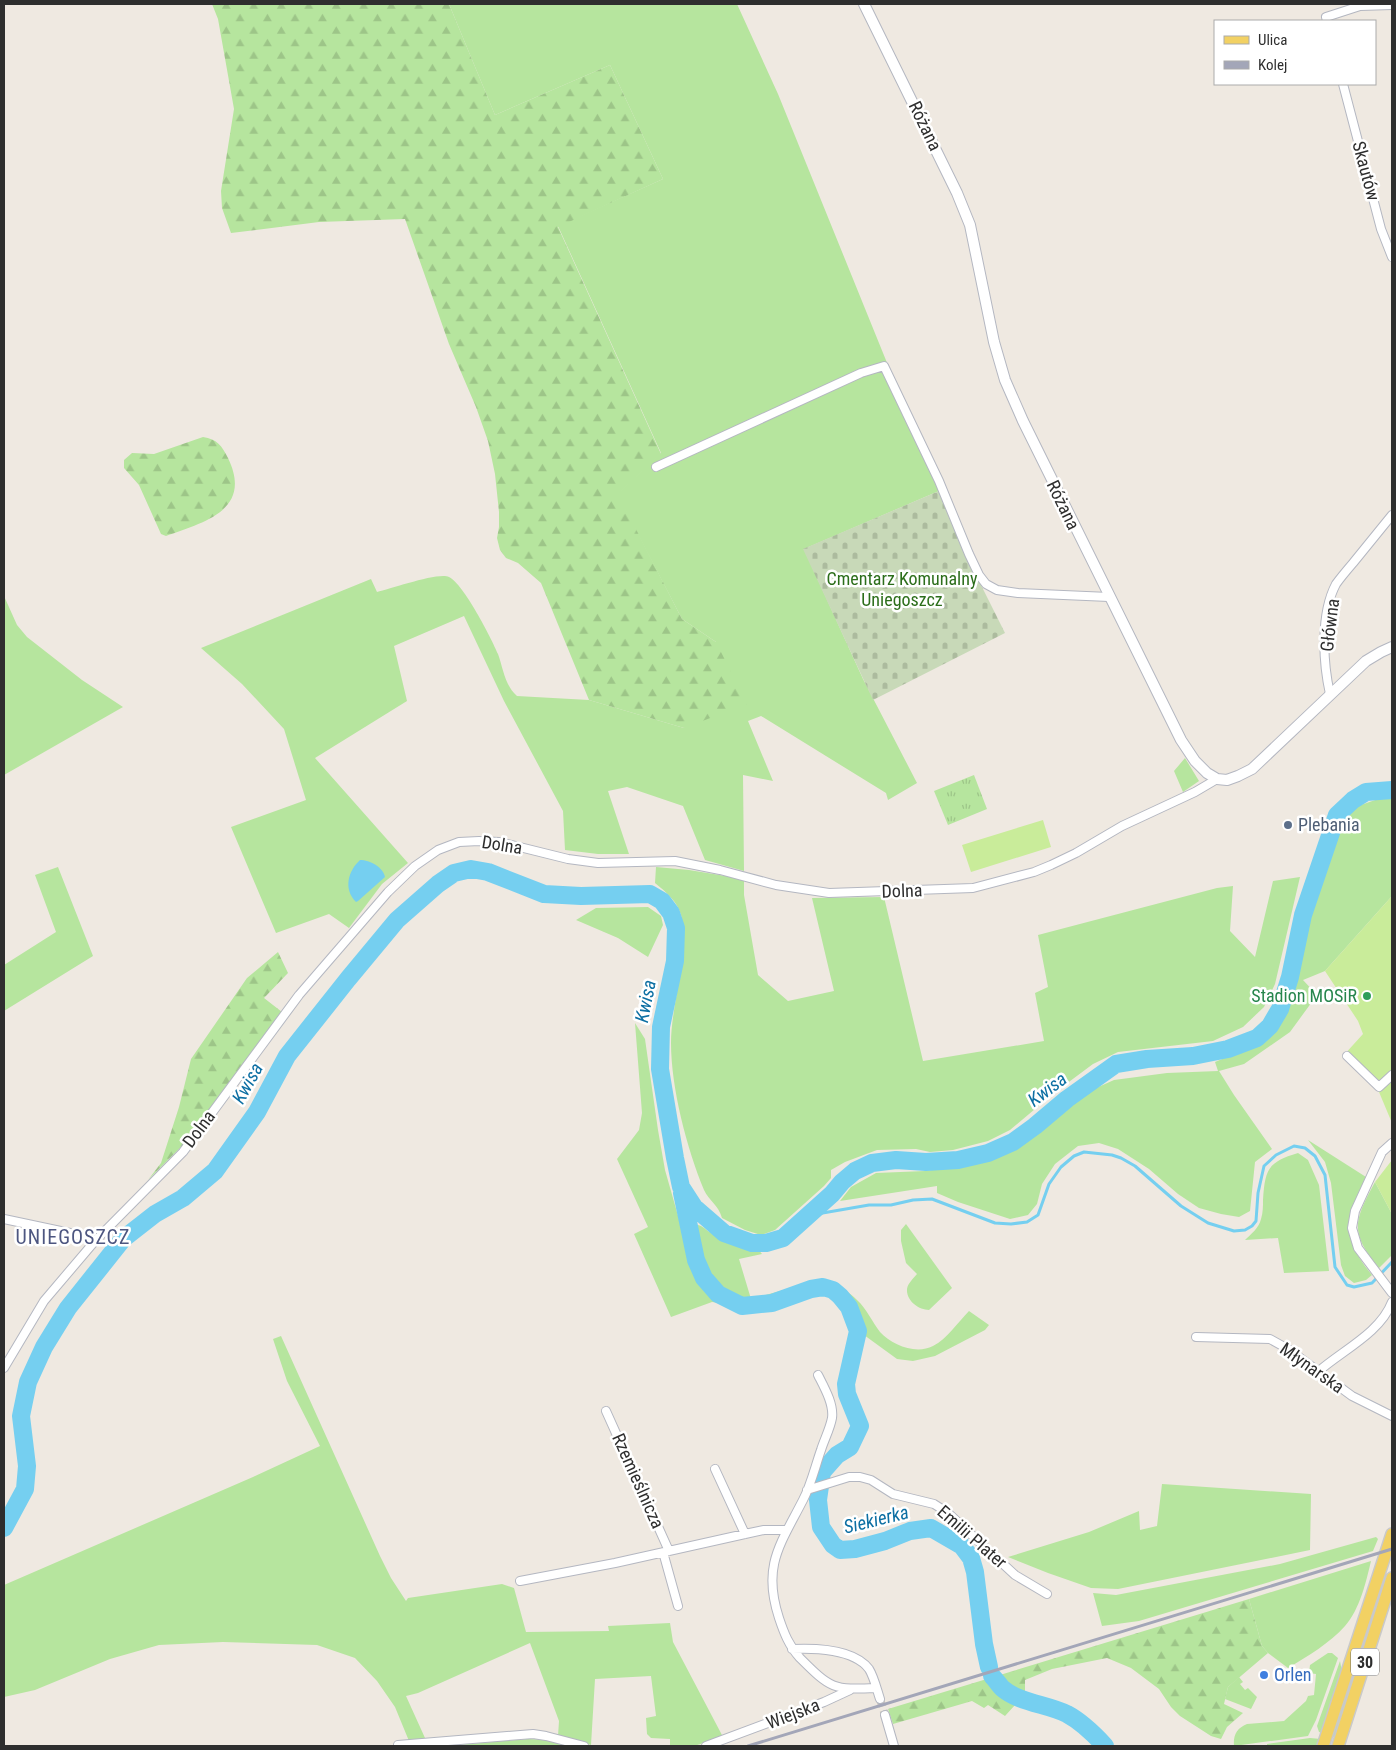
<svg xmlns="http://www.w3.org/2000/svg" width="1396" height="1750" font-family="'Roboto Condensed',sans-serif">
	<style>
		.grass { fill: #b6e59e }
		.forest { fill: url(#forest-firs) }
		.cemetery { fill: url(#cemetery-stones) }
		.park { fill: url(#park-tufts) }
		.pitch { fill: #c9ec9a }
		.water { fill: #75cff0 }
		.lines { fill: none; stroke-linecap: round; stroke-linejoin: round }
		.stream { stroke: #75cff0; stroke-width: 3 }
		.river { stroke: #75cff0; stroke-width: 18 }
		.street-tunnel { stroke: #c8c4bd; stroke-width: 8; stroke-dasharray: 8 4; stroke-linecap: butt }
		.street-casing { stroke: #b4b7c1; stroke-width: 10 }
		.secondary-casing { stroke: #b4b7c1; stroke-width: 12 }
		.primary-casing { stroke: #c9c9c9; stroke-width: 14 }
		.street { stroke: #fff; stroke-width: 8 }
		.secondary { stroke: #fff; stroke-width: 10 }
		.primary { stroke: #f2d163; stroke-width: 11 }
		.rail { stroke: #a3a6b8; stroke-width: 3 }
		.service-dot { fill: #5c6f8a; stroke: #fff; stroke-width: 2 }
		.leisure-dot { fill: #2e9e5b; stroke: #fff; stroke-width: 2 }
		.shop-dot { fill: #3f7fe0; stroke: #fff; stroke-width: 2 }
		.labels { text-anchor: middle; stroke-width: 5; stroke-linejoin: round; paint-order: stroke }
		.shield { fill: #fff; stroke: #6d6d6d; stroke-width: 1 }
		.shield-label { font-size: 16px; font-weight: bold; fill: #2e2e2e }
		.street-label { font-size: 18px; fill: #2e2e2e; stroke: #fff }
		.park-label { font-size: 18px; fill: #2c6e1b; stroke: #fff }
		.service-label { font-size: 18px; fill: #4e5e75; stroke: #fff; text-anchor: start }
		.leisure-label { font-size: 18px; fill: #27864d; stroke: #fff; text-anchor: end }
		.shop-label { font-size: 18px; fill: #366cbe; stroke: #fff; text-anchor: start }
		.water-label { font-size: 19px; font-style: italic; fill: #0d6fa3; stroke: #fff }
		.quarter-label { font-size: 20px; letter-spacing: 1px; fill: #4d5680; stroke: #fff }
	</style>
	<defs>
		<pattern id="forest-firs" width="22" height="20" patternUnits="userSpaceOnUse" patternTransform="scale(1.25)"><rect width="22" height="20" fill="#b6e59e"/><path d="M5 1l3.5 6h-7zM16 11l3.5 6h-7z" fill="#9dc588"/></pattern>
		<pattern id="cemetery-stones" width="16" height="16" patternUnits="userSpaceOnUse" patternTransform="scale(1.25)"><rect width="16" height="16" fill="#c8d9b8"/><path d="M2 7V4a2 2 0 0 1 4 0v3zM10 15v-3a2 2 0 0 1 4 0v3z" fill="#acbb9e"/></pattern>
		<pattern id="park-tufts" width="24" height="20" patternUnits="userSpaceOnUse" patternTransform="scale(1.25)"><rect width="24" height="20" fill="#b6e59e"/><path d="M3 7l-1-3M5 7V3M7 7l1-3M15 17l-1-3M17 17v-4M19 17l1-3" fill="none" stroke="#9dc588"/></pattern>
	</defs>
	<rect width="100%" height="100%" fill="#efe9e1"/>
	<path class="grass" d="M449,4H737L778,94L939,491L804,549L863,679L917,783L888,800L886,793L761,716L748,721L773,781L743,775L744,871L705,860L683,806L627,787L608,791L629,854H598L565,850L563,811L504,701L464,616L394,646L407,701L315,758L408,863L382,884L349,928L329,914L276,933L231,827L306,800L284,729L242,684L201,648L371,579L377,592C391,589 438,572 449,577C463,583 492,639 498,654C503,668 505,686 517,696L589,700L684,728L716,642L682,619L617,494L661,453L558,226L663,179L610,65L495,115Z
		M4,596L17,625L27,637L82,680L123,707L4,775Z
		M1185,758L1199,781L1183,792L1174,771Z
		M1378,799H1392V896L1325,971L1303,980L1317,995L1290,1032L1244,1064L1219,1071L1234,1095L1272,1149L1255,1162L1250,1211L1239,1217L1221,1214L1199,1208L1178,1194L1149,1169L1118,1149L1099,1143L1078,1146L1055,1164L1042,1184L1037,1204L1028,1215L1010,1219L958,1202L937,1193V1186L840,1201L851,1187L876,1173L925,1171L954,1167L1006,1154L1043,1127L1076,1097L1114,1080L1167,1073L1218,1071L1215,1062L1241,1051L1263,1040L1282,1020L1307,928L1345,817L1358,806Z
		M58,867L93,956L4,1011V965L56,932L35,875Z
		M656,867L689,870L744,879V895L758,975L788,1001L834,991L812,898L884,897L923,1061L1044,1041L1035,993L1048,987L1038,935L1217,888L1233,886L1230,931L1255,957L1273,881L1300,877L1275,984L1264,1007L1243,1027L1213,1041L1118,1052L1093,1064L1054,1093L1010,1130L988,1141L953,1150L930,1152L916,1149L877,1150L845,1162L831,1170V1178L824,1186L775,1230L761,1235L745,1230L722,1218C718,1204 709,1201 704,1190C687,1149 671,1088 671,1043C671,1004 690,951 681,915C677,901 666,892 655,883Z
		M648,907L661,916L663,925L648,957L618,938L576,920L596,908Z
		M635,1023L645,1039L658,1130L665,1170L692,1265L702,1287L720,1303L712,1302L671,1317L634,1234L648,1227L617,1159L639,1130L642,1113Z
		M1308,1140L1366,1177C1347,1221 1339,1235 1372,1275L1366,1280L1354,1283L1345,1276L1341,1265L1331,1183L1325,1162Z
		M1298,1153L1308,1160L1319,1185L1329,1271L1284,1273L1278,1238L1245,1240C1251,1234 1259,1228 1261,1219C1263,1213 1263,1206 1263,1200C1265,1169 1268,1162 1298,1153Z
		M1375,1182L1392,1214V1255L1379,1268C1349,1232 1354,1221 1375,1182Z
		M906,1224L952,1288L929,1310C919,1310 906,1301 907,1289C908,1283 913,1279 917,1274L906,1263L901,1241V1230Z
		M698,1225C703,1226 706,1230 711,1233C729,1244 734,1247 756,1247L762,1254L739,1259L751,1299L791,1288C778,1296 759,1306 744,1302C713,1295 694,1257 692,1228Z
		M828,1281C839,1286 849,1292 857,1300C867,1309 872,1322 880,1332C892,1345 916,1355 933,1346C947,1339 958,1322 969,1311L989,1325L985,1330L935,1356L913,1361L897,1359L864,1335L858,1316L840,1289Z
		M281,1336L380,1556L391,1578L406,1601L408,1598L502,1584L514,1588L526,1632L609,1631L608,1626L670,1623L673,1642L723,1737L694,1746H670V1739L651,1738L647,1734L646,1718L656,1716L651,1676L595,1679L591,1745L558,1736L559,1721L530,1643L418,1693L406,1696L425,1738L409,1741L395,1707L377,1681L355,1658L317,1645L223,1642L159,1645L110,1659L35,1690L4,1697V1585L253,1477L320,1446L287,1381L273,1339Z
		M1162,1484L1311,1494L1310,1550L1118,1589L1091,1588L1048,1573L1008,1557L1089,1532L1139,1511L1140,1530L1157,1526Z
		M1376,1537L1378,1539L1373,1551L1139,1621L1102,1626L1093,1593L1116,1595L1280,1564Z
		M1371,1561C1366,1582 1360,1609 1345,1626C1330,1643 1308,1656 1288,1668L1268,1653L1262,1646L1249,1599Z
		M1373,1608L1377,1610L1336,1738L1332,1736Z
		M1328,1653H1332L1338,1658L1316,1720L1308,1736L1234,1746C1233,1735 1237,1728 1247,1724L1284,1721L1306,1701L1308,1696L1314,1695L1316,1674L1309,1673L1310,1665Z
		M1340,1661L1342,1672L1323,1733L1319,1732L1317,1726Z
		M1239,1677L1243,1682L1240,1684L1245,1690L1248,1688L1257,1697L1251,1709L1225,1699L1228,1687Z
		M1310,1738L1321,1739L1319,1746H1267V1744Z
		M528,1739L547,1740L567,1746H447Z"/>
	<path class="forest" d="M212,4H449L495,115L610,65L663,179L558,227L661,454L618,494L682,619L716,642L747,704L684,728L589,700L541,583L518,563L506,558L500,550L497,538L499,527V512L495,474L488,441L476,407L449,344L405,219L319,222L231,233L222,208L221,191L234,109L218,19Z
		M203,437C217,439 222,446 228,458C253,510 205,522 166,536L161,534L139,485L124,468V460L132,453L154,454Z
		M278,952L288,973L264,998L282,1012L182,1146L148,1180L161,1163L179,1107L191,1059L247,978Z
		M1249,1599L1262,1646L1268,1653L1228,1687L1224,1704L1243,1713L1227,1727L1221,1739L1211,1736L1180,1716L1171,1707L1159,1689L1131,1668L1107,1658L1052,1669L1025,1680V1694L1005,1716L988,1705L984,1708L972,1701L893,1724L888,1709Z"/>
	<path class="cemetery" d="M939,491L969,561L1005,633L873,700L803,549Z"/>
	<path class="park" d="M974,775L987,809L948,825L934,791Z"/>
	<path class="pitch" d="M1043,820L1051,847L971,872L962,845Z
		M1392,896V1123L1379,1092L1343,1056L1363,1034L1358,1021L1325,971Z
		M1392,1160V1214L1375,1182Z"/>
	<path class="water" d="M360,860C370,860 383,867 385,877L358,901L356,902C343,889 348,871 360,860Z"/>
	<g class="lines">
		<path class="stream" d="M811,1215L869,1205H891L913,1200L932,1199L995,1223L1011,1224L1027,1222L1038,1215L1049,1184L1061,1167L1074,1156L1084,1152L1112,1155L1121,1158L1135,1166L1181,1206L1208,1223L1234,1231L1245,1230L1252,1226L1256,1221L1258,1193L1264,1166L1276,1155L1294,1146L1305,1148L1315,1156L1325,1175L1335,1267L1347,1285L1354,1287L1372,1283L1392,1262"/>
		<path class="river" d="M682,1193L696,1260L704,1278L718,1294L742,1306L772,1303L811,1289L823,1287L833,1290L840,1296L849,1307L858,1331L846,1384L847,1394L860,1426L850,1447L837,1455L822,1472L818,1500L821,1527L833,1545L840,1550L855,1549L885,1541L910,1531L931,1528L962,1546L971,1558L975,1572L984,1644L989,1667
			M4,1528L25,1489L27,1466L21,1416L28,1382L44,1347L68,1308L123,1239L155,1214L183,1198L215,1171L257,1112L287,1056L348,979L397,920L438,884L454,873L471,869L488,872L544,894L581,896L650,894L662,901L671,913L676,928L675,961L661,1027L660,1069L675,1158L681,1187L694,1207L724,1233L752,1243H766L783,1238L832,1194L842,1182L855,1171L872,1163L896,1160L926,1162L958,1160L988,1153L1013,1142L1035,1126L1067,1099L1116,1064L1147,1059L1193,1056L1228,1049L1257,1038L1270,1026L1280,1009L1290,977L1303,915L1337,815L1353,800L1366,792L1392,790
			M992,1676C996,1680 999,1685 1002,1688C1019,1703 1047,1704 1067,1714C1082,1722 1094,1734 1105,1746"/>
		<path class="street-tunnel" d="M880,1699L885,1715"/>
		<defs>
			<path id="street" d="M1327,21L1326,17L1360,6L1392,5
				M1343,84L1381,229L1392,257
				M656,467L861,373L884,366L939,481L969,554L979,575L986,584L997,590L1018,593L1109,597
				M1330,694C1323,663 1320,614 1336,584C1341,577 1347,570 1353,563C1366,547 1379,531 1392,515
				M1347,1056L1379,1087L1392,1075
				M1392,1143L1382,1152L1355,1211L1352,1228L1358,1248L1392,1293
				M4,1219L70,1233L95,1241
				M1196,1337L1270,1339L1288,1349L1352,1396L1392,1416
				M4,1368L44,1301L95,1241L183,1152L299,995L388,892L415,866L438,850L459,842L479,841L499,842L568,859L598,863L675,861L720,870L776,885L829,893L973,888L1034,872L1051,865L1076,853L1122,826L1195,792L1217,779
				M1319,1371C1343,1350 1380,1333 1392,1302
				M818,1375C824,1387 834,1404 832,1418C830,1429 824,1440 821,1450C815,1467 811,1485 803,1500C780,1545 762,1566 779,1618C784,1633 789,1646 800,1658C831,1689 833,1690 876,1688
				M606,1411L669,1551
				M715,1469L745,1534
				M807,1490L849,1477H860L871,1480L893,1494L934,1504L948,1513L1015,1575L1047,1594
				M663,1552L678,1606
				M520,1581L615,1563L745,1534L764,1530H785
				M792,1649C814,1648 854,1649 869,1669C874,1677 877,1690 880,1699
				M885,1715L894,1746
				M398,1745L533,1734L546,1736L584,1746
				M706,1746L824,1702L850,1690"/>
			<path id="secondary" d="M864,4L957,193L970,225L994,342L1005,380L1023,421L1181,740L1195,761L1207,773L1217,779L1227,780L1238,776L1252,769L1366,661L1381,652L1392,647"/>
			<path id="primary" d="M1323,1746L1392,1534
				M1338,1746L1392,1578"/>
		</defs>
		<use href="#street" class="street-casing"/>
		<use href="#secondary" class="secondary-casing"/>
		<use href="#primary" class="primary-casing"/>
		<use href="#street" class="street"/>
		<use href="#secondary" class="secondary"/>
		<use href="#primary" class="primary"/>
		<path class="rail" d="M748,1746L1392,1549"/>
	</g>
	<circle class="service-dot" cx="1288" cy="825" r="5"/>
	<circle class="leisure-dot" cx="1367" cy="996" r="5"/>
	<circle class="shop-dot" cx="1264" cy="1675" r="5"/>
	<g class="labels">
		<rect class="shield" x="1351" y="1648.5" width="28" height="27" rx="4"/>
		<g class="shield-label">
			<text x="1365" y="1668">30</text>
		</g>
		<g class="street-label">
			<text transform="translate(925 126) rotate(64)" y="6">Różana</text>
			<text transform="translate(1366 171) rotate(75)" y="6">Skautów</text>
			<text transform="translate(1063 505) rotate(64)" y="6">Różana</text>
			<text transform="translate(1330 625) rotate(-83)" y="6">Główna</text>
			<text transform="translate(502 845) rotate(9)" y="6">Dolna</text>
			<text transform="translate(902 891) rotate(-2)" y="6">Dolna</text>
			<text transform="translate(199 1129) rotate(-53)" y="6">Dolna</text>
			<text transform="translate(1312 1368) rotate(35)" y="6">Młynarska</text>
			<text transform="translate(638 1481) rotate(66)" y="6">Rzemieślnicza</text>
			<text transform="translate(972 1537) rotate(41)" y="6">Emilii Plater</text>
			<text transform="translate(793 1714) rotate(-21)" y="6">Wiejska</text>
		</g>
		<g class="park-label">
			<text x="902" y="585">Cmentarz Komunalny<tspan x="902" dy="21">Uniegoszcz</tspan></text>
		</g>
		<g class="service-label">
			<text x="1298" y="831">Plebania</text>
		</g>
		<g class="leisure-label">
			<text x="1357" y="1002">Stadion MOSiR</text>
		</g>
		<g class="shop-label">
			<text x="1274" y="1681">Orlen</text>
		</g>
		<g class="water-label">
			<text transform="translate(645 1001) rotate(-79)" y="7">Kwisa</text>
			<text transform="translate(247 1083) rotate(-61)" y="7">Kwisa</text>
			<text transform="translate(1047 1089) rotate(-37)" y="7">Kwisa</text>
			<text transform="translate(876 1519) rotate(-14)" y="7">Siekierka</text>
		</g>
		<g class="quarter-label">
			<text x="73" y="1244">UNIEGOSZCZ</text>
		</g>
	</g>
	<rect width="1396" height="1750" fill="none" stroke="#2e2e2e" stroke-width="10"/>
	<rect x="1214" y="20" width="162" height="65" fill="#ffffff" stroke="#ababab"/>
	<rect x="1224" y="36" width="25" height="8" fill="#f2d163" stroke="#ababab"/>
	<text x="1258" y="45" font-size="15" fill="#2e2e2e">Ulica</text>
	<rect x="1224" y="61" width="25" height="8" fill="#a3a6b8" stroke="#ababab"/>
	<text x="1258" y="70" font-size="15" fill="#2e2e2e">Kolej</text>
</svg>
